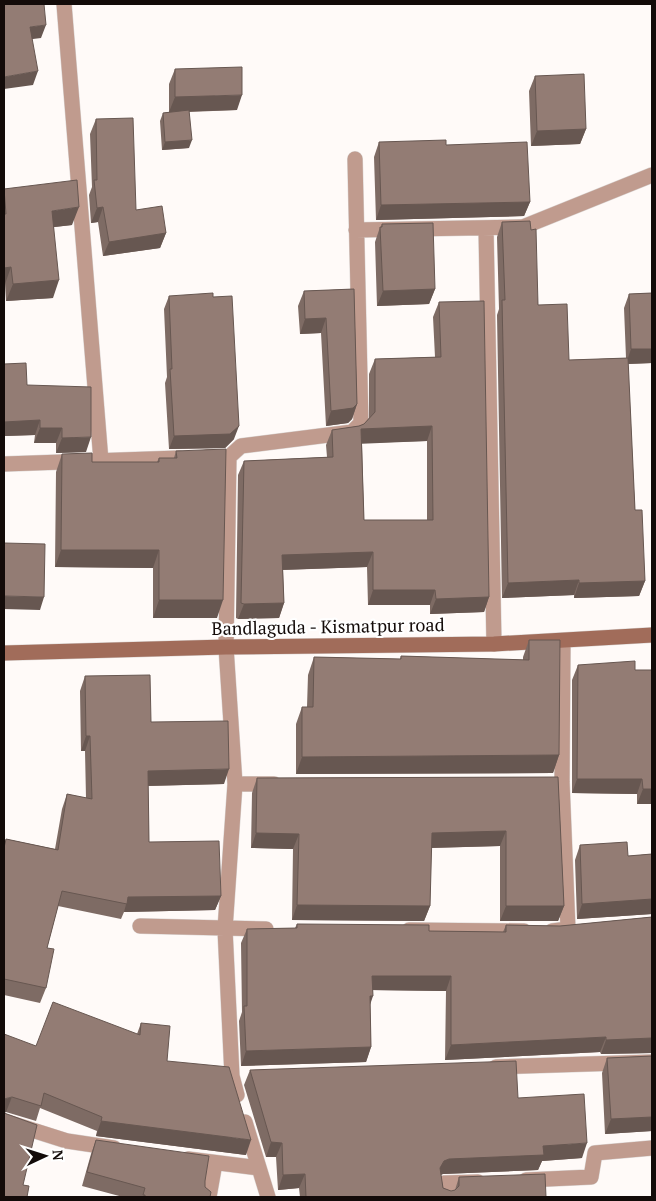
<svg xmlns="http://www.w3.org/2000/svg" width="656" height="1201" font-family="'PT Serif',serif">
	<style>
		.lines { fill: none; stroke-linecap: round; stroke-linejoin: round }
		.lane-casing { stroke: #d9d4d2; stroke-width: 16 }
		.street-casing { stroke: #d9d4d2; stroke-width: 16 }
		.secondary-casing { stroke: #d9d4d2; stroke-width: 16 }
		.lane { stroke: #c09b8e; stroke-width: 15 }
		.street { stroke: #c09b8e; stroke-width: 15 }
		.secondary { stroke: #a16c5a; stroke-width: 15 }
		.wall { fill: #7e6b64; fill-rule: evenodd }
		.shaded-wall { fill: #675751 }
		.building { fill: #937c74; stroke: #675751; fill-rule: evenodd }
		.labels { text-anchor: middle; stroke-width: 4.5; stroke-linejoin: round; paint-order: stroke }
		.street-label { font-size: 18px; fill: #130b09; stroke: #fff }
	</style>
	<rect width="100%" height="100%" fill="#fffaf8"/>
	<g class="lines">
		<defs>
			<path id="lane" d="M523,227L652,175"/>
			<path id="street" d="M64,4L101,461
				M486,228L494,644
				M356,230L520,227
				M207,457H229L226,647L235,784L225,929L232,1076L237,1095
				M229,457L241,446L352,432L361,423L355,159
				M4,464L179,458
				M235,784H274
				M140,926L266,929
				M409,930L524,931
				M552,931L568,929L562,782L563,641
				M496,1067L652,1062
				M4,1121L67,1141L114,1148
				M245,1122L268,1197
				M188,1159L259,1168
				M526,1180L591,1177L595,1153L652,1148
				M209,1197L215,1163
				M445,1197L444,1183L478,1182"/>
			<path id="secondary" d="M4,653L226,647L494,644L652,635"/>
		</defs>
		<use href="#lane" class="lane-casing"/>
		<use href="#street" class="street-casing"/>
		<use href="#secondary" class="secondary-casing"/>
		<use href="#lane" class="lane"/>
		<use href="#street" class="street"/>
		<use href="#secondary" class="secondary"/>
	</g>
	<path class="wall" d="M175,69L237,110L189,112V148L162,150L160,121L163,113L169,112V84Z
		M535,76L586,129L580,144L531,146L529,91Z
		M96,119L136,210L166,233L160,248L103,256L98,222L91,223L89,195L92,187L90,134Z
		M379,142L446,145L530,202L524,216L376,220L374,157Z
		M4,189L72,225L54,227L53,298L6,301L5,284H4Z
		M502,222L531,230L538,305L569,360L626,358L624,308L629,294L652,293V363L628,364L635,510L645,581L639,596L574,598V595L502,598L497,315L499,309L497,237Z
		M382,224L435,289L429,304L377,306L375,242L380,227H381Z
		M354,289L357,404L352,419L348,423L326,426L321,333L300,334L298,306L304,291Z
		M169,296L234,439L225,448L169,449L165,383L167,377L164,309Z
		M439,302L489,597L484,612L430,614V605H368L367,567L283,570L284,603L279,618L238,619L236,618L238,475L244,461L327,457L326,445L332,430L359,426L364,424L369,418V374L375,359L435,357L433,317ZM427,441V520H364L362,443Z
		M4,364L27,385L86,452L56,453V443H34L35,435L4,436Z
		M176,451L217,618H153V568L55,567L56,472L62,454L92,462H157L159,458H174Z
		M529,640L559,755L553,773L296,774V724L302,707H307L308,675L314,657L400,659L401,656L523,660V657Z
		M578,665L635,670H652V804H637V794L572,793V680Z
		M85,676L151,722L224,784L148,786L149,842L221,896L215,910L124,912L121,919L58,906L47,948L46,988L40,1003L4,995V844L6,839L55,849L62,809L67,794L86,798L85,751H81L80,691Z
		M558,777L564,906L558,921H500V846L431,848L430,906L424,921L292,920L293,849L251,848L252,793L257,778Z
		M580,845L628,856L652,854V914L577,919L575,860Z
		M652,917V1053L601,1054L600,1052L445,1060L446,991L373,990L370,1004L371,1047L366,1062L241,1066L239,1021L242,1012L241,943L247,929L295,928L297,924L429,931L503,932L506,925L560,926Z
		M141,1023L167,1061L246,1155L96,1136L97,1131L40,1108L36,1121L6,1112L4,1113L36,1046L137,1034Z
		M652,1056V1131L605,1134L602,1073L607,1058Z
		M250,1070L518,1098L582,1158L542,1161L538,1170L443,1174L441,1175L443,1188L451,1191L455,1190L459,1177L546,1197H300L299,1188L278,1190L276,1157H266L244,1085Z
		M96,1140L205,1181V1187L210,1197H123L82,1186L91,1154Z"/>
	<path class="shaded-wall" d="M46,25L41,38L25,40L30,27Z
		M38,71L33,85L4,89V77Z
		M242,95L237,110L169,112L175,97Z
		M586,129L580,144L531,146L537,131Z
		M192,140L189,148L162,150L165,142Z
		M530,202L524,216L376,220L381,205Z
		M79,207L72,225L46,228L52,211Z
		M103,207L98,222L91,223L97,208Z
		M166,233L160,248L103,256L109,242Z
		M11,267L5,284H4V268Z
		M59,280L53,298L6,301L13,284Z
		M435,289L429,304L377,306L383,291Z
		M326,318L321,333L300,334L305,319Z
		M631,349H652V363L626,364Z
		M357,404L352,419L348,423L326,426L331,411Z
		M40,420L35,435L4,436V422Z
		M239,426L234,439L225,448L169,449L174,436Z
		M432,426L427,441L356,444L361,429Z
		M40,428H62L56,443H34Z
		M91,437L86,452L56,453L62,438Z
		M61,550H159L153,568L55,567Z
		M373,552L367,567L277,570L282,555Z
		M579,580L574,595L502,598L508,583Z
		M645,581L639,596L574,598L579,583Z
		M373,590H435L430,605H368Z
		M4,596L44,597L40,610L4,609Z
		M489,597L484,612L430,614L436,599Z
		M159,600H223L217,618H153Z
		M284,603L279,618L238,619L244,604Z
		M86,736H90L85,751H81Z
		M559,755L553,773L296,774L302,757Z
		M229,769L224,784L142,786L148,771Z
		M577,779H642L637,794L572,793Z
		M643,789H652V804H637Z
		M506,831L500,846L426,848L432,833Z
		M256,833L299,834L293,849L251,848Z
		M221,896L215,910L124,912L128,897Z
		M652,899V914L577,919L582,904Z
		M297,905L430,906L424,921L292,920Z
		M506,906H564L558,921H500Z
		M372,976H451L446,991L367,990Z
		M370,996H373L368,1011Z
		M606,1037L600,1052L445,1060L451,1045Z
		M652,1038V1053L601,1054L606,1040Z
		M371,1047L366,1062L241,1066L246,1051Z
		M12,1097L6,1112L4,1113V1099Z
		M652,1117V1131L605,1134L611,1119Z
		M101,1121L251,1140L246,1155L96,1136Z
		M271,1142L282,1143L276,1157H266Z
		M587,1143L582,1158L542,1161L538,1170L443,1174L439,1175L440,1168L444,1161L449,1159L543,1146Z
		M305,1174L299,1188L278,1190L283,1175Z"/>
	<path class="building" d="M4,4H44L46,25L30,27L38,71L4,77Z
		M242,67V95L175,97V69Z
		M584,74L586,129L537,131L535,76Z
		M189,110L192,140L165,142L163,113Z
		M133,118L136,210L162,206L166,233L109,242L103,207L97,208L94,180H97L96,119Z
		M446,140V145L527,142L530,202L381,205L379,142Z
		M77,180L79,207L52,211L59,280L13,284L11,267L4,268V214H6L4,189Z
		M530,221L531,230L536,229L538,305L567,304L569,360L628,358L635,510H642L645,581L579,583V580L508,583L502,300H505L502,222Z
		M433,223L435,289L383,291L380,227H382V224Z
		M354,289L357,404L353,408L331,411L326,318L305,319L304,291Z
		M213,293V297L232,296L239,426L230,434L174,436L170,369H172L169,296Z
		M652,293V349H631L629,294Z
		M484,301L489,597L436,599L435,590H373V552L282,555L284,603L244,604L241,603L244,461L333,457L332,430L359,426L364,424L375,412V359L441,357L439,302ZM432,426L433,520H364L361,429Z
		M26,363L27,385L91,387V437L62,438V428H40V420L4,422V364Z
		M226,449L223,600H159V550H61L62,454L92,453V462H159V458H177L176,451Z
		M4,543L45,544L44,597L4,596Z
		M529,640H560L559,755L302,757V707H313L314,657L401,659V656L529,660Z
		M635,661V670H652V789H643L642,779H577L578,665Z
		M150,675L151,722L228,721L229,769L148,771L149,842L219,841L221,896L128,897L127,904L62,891L47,948L54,949L46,988L4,979V848L6,839L58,850L67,794L92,799L90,736H86L85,676Z
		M558,777L564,906H506V831L432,833L430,906L297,905L299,834L256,833L257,778Z
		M627,842L628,856L652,854V899L582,904L580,845Z
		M652,917V1038L606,1040V1037L451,1045V976H372L373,996H370L371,1047L246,1051L244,1006H247V929L297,928V924L429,925V931L506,932V925L560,926Z
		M53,1002L140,1035L141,1023L170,1026L167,1061L229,1067L251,1140L101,1121L102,1117L44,1093L41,1106L12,1097L4,1099V1034L36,1046Z
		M652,1056V1117L611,1119L607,1058Z
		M516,1061L518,1098L584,1094L587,1143L543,1146L544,1155L449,1159L444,1161L440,1168L443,1188L451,1191L455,1190L459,1186V1177L545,1174L546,1197H306L305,1174L283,1175L282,1143L271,1142L250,1070Z
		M4,1113L37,1125L23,1185L29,1186L27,1197H4Z
		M96,1140L209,1156L205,1181V1187L211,1192L210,1197H145V1195H143L145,1188L87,1172Z"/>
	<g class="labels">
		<g class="street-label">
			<text transform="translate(328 627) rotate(-1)" y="6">Bandlaguda - Kismatpur road</text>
		</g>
	</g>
	<rect width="656" height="1201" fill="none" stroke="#130b09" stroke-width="10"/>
	<g transform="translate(45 1156) rotate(86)" stroke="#ffffff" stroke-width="4" paint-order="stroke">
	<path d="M0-4L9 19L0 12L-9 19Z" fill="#130b09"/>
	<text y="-8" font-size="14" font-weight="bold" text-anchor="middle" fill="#130b09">N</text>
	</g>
</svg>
